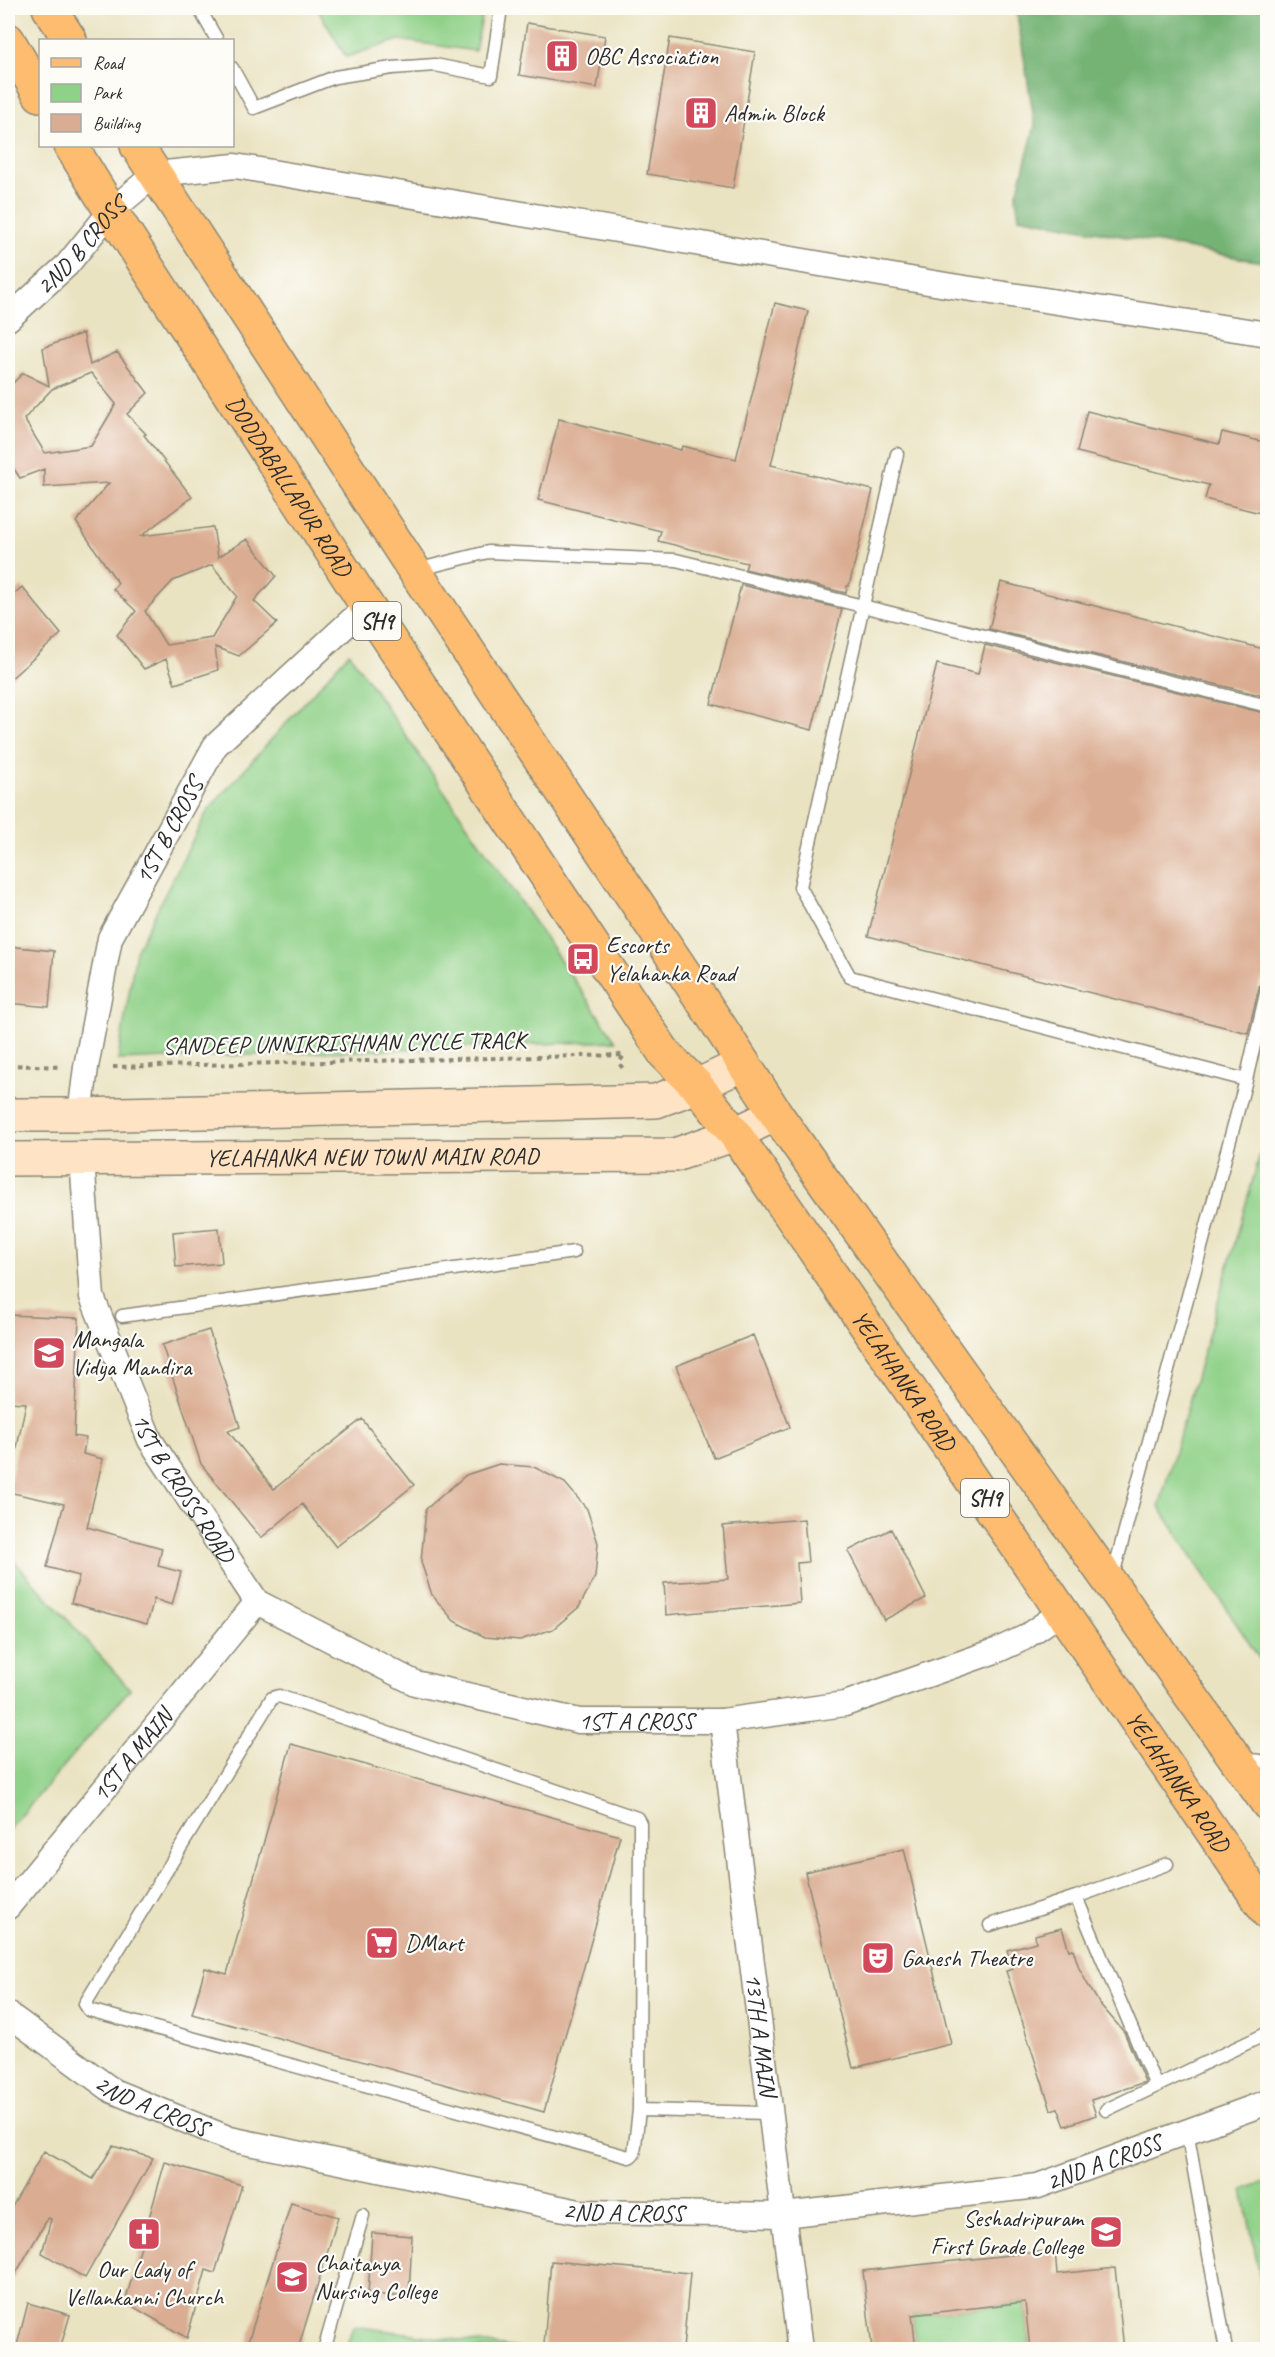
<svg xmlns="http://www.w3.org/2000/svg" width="1275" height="2357" font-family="Caveat,sans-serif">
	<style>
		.green { fill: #90d189; stroke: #5e7e5a; stroke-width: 1.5 }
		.forest { fill: #74b375; stroke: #506f50; stroke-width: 1.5 }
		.building { fill: #daac91; fill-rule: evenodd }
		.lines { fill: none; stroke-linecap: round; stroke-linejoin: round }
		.lane-casing { stroke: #8a8776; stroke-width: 15 }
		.street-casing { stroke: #8a8776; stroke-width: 27 }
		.secondary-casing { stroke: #8a8776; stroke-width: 36 }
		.primary-casing { stroke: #8a8776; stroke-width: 36 }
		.path { stroke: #8a8776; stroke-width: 4; stroke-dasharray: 4.5 4.5; stroke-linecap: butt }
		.lane { stroke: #fff; stroke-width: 12 }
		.street { stroke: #fff; stroke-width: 24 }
		.secondary { stroke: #fee4c5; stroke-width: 33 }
		.primary { stroke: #fdbc6f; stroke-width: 33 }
		.labels { text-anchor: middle; stroke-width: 4.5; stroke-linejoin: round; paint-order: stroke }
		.shield { fill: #fdfcf7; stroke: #6a6a68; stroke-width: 1.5 }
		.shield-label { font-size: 22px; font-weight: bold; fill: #2b2b2b }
		.poi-label { font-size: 24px; fill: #2b2b2b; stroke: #fdfcf7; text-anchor: start }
		.street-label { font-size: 24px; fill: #2b2b2b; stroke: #fdfcf7 }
	</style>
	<rect width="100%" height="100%" fill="#fdfcf7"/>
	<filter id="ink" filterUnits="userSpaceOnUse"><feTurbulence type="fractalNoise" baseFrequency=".0167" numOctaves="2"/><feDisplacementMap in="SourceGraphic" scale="12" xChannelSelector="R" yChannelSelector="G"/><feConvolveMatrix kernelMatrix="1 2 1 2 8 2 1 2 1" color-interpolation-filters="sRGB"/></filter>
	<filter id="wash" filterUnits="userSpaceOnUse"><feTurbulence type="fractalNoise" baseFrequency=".008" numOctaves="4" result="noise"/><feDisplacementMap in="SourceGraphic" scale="24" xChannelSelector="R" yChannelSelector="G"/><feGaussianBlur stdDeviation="1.35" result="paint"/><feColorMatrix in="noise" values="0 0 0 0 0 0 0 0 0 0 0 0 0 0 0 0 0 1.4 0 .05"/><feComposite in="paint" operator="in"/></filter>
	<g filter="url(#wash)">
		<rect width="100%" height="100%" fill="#eae3c2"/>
		<path class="green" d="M317,8H484L475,51L399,40L346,57Z
			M349,653L616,1041L118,1060L136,951L208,810Z
			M1267,1130L1268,1670H1267L1159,1507Z
			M8,1554L130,1689L8,1831Z
			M1267,2181H1268L1267,2313L1243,2190Z
			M1025,2302L1030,2349H916L912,2315Z
			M353,2326L524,2349H346Z"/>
		<path class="forest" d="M1016,8H1257L1267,11V263L1019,217L1016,197L1035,126Z"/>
		<g id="blocks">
			<path class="building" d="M527,23L605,36L597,88L519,75Z
				M670,38L755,52L733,188L647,174Z
				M775,303L808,311L771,465L873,490L849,586H847L846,593L745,569L747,563L658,541L661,531L538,500L559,419L681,450L682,446L736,459Z
				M83,333L90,365L117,352L148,393L127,414L146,434L144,435L192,497L141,536L213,527L218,557L247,539L276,576L254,601L277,623L239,656L215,647L218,670L175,684L166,659L144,669L117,635L136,611L113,589L118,583L76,522L109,483L44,487V469L20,478L8,460V388L23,373L49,386L43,348ZM91,373L116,404L91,446L45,453L24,419L52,389ZM212,565L237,596L212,638L166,645L145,611L173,581Z
				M1087,411L1219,444L1222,432L1268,443V515L1205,499L1209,485L1077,452Z
				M1001,582L1268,650V697L989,629Z
				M741,585L842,609L812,730L711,704Z
				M22,587L61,634L8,681V599Z
				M985,645L1268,714V967L1265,977L1260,983L1248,1033L868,936L937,664L978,674Z
				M8,946L54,951L49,1007L8,1003Z
				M219,1228L222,1263L176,1267L173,1232Z
				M8,1315L79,1318L74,1436L86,1438L83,1454L103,1459L87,1527L162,1548L158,1566L181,1572L172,1605L154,1599L147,1624L71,1603L79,1576L47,1567L64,1504L8,1492L26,1403L8,1402Z
				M209,1330L240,1427L228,1431L274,1489L362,1419L414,1485L336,1547L302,1504L261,1538L201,1464L162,1345Z
				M753,1335L790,1427L714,1458L676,1366Z
				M499,1464L534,1467L565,1483L587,1509L598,1543L595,1577L579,1607L553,1629L520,1640L485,1637L454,1621L432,1595L421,1562L426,1509L466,1475Z
				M804,1519L808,1562L797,1563L800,1603L666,1615L664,1583L728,1579L723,1526Z
				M891,1529L926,1598L884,1620L848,1551Z
				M291,1744L620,1836L544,2112L192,2014L205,1968L227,1974Z
				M904,1849L951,2044L853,2068L805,1872Z
				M1062,1928L1069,1950L1073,1949L1079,1968L1088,1985L1099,2003L1124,2032L1145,2082L1091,2100L1096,2115L1065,2126L1058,2108L1051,2110L1006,1971L1013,1969L1007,1950L1036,1942L1035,1935Z
				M113,2146L153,2158L85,2278L42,2253L51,2219L48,2218L8,2287V2214L44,2151L93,2179Z
				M165,2162L242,2185L215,2273L206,2270L187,2338L125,2302Z
				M291,2203L338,2217L298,2349H246Z
				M372,2233L412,2236L409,2297L368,2294Z
				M1055,2250L1057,2274L1115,2268L1124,2349H1030L1025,2302L912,2315L916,2349H872L863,2271Z
				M551,2261L690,2273L683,2349H598L544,2345Z
				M28,2303L70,2315L60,2349H16Z"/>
		</g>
	</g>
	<g filter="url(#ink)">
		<use href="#blocks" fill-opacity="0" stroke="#8a8776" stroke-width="1.5"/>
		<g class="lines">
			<defs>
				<path id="lane" d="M199,8L217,40
					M232,68L254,108L335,77L392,68L435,65L491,76L501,8
					M897,454L800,887L850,977L1246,1080
					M416,570L488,552L676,560L1268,706
					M122,1316L574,1252
					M1112,1579L1246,1080L1268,985
					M1242,1759L1268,1762
					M1076,1897L1156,2086
					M990,1925L1076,1897L1167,1864
					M639,2110L634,2154L629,2157L89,2010L85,2004L272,1698L279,1696L637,1818L640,1823L639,2110L770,2113
					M1106,2110L1268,2033
					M1187,2131L1226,2350
					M324,2350L363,2215"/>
				<g id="street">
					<path id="s1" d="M8,319L67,265L111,211L155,174L235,166L952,286L1268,334"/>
					<path id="s2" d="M80,1115L86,1067L110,938L215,746L367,606"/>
					<path id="s3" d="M82,1159L92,1297L150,1440L257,1602L415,1683L579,1721H722L845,1704L998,1650L1024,1638L1063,1611"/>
					<path id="s4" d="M722,1721L800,2350"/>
					<path id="s5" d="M8,1907L257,1602"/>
					<path id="s6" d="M8,2014L113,2091L230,2139L579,2212L783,2215L1038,2186L1268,2102"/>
				</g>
				<g id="secondary">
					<path d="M8,1115H80L656,1101L697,1086L743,1064"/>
					<path id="s7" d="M8,1159L675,1155L735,1134L776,1114"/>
				</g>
				<g id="primary">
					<path d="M49,8L70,40"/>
					<path d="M8,40L40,95"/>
					<path id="s8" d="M71,146L111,211L367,606L665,1054L697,1086L735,1134L1268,1913"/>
					<path d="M137,146L414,570L718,1024L776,1114L1268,1804"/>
				</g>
			</defs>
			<use href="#lane" class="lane-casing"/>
			<use href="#street" class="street-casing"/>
			<use href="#secondary" class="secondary-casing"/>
			<use href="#primary" class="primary-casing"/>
			<path class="path" d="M8,1065L61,1067
				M113,1067L624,1055L619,1063L624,1070"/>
			<use href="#lane" class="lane"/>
			<use href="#street" class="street"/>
			<use href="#secondary" class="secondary"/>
			<use href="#primary" class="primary"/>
		</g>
	</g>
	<defs>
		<symbol id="building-square" viewBox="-11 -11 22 22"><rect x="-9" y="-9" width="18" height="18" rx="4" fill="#d1495b" stroke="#fdfcf7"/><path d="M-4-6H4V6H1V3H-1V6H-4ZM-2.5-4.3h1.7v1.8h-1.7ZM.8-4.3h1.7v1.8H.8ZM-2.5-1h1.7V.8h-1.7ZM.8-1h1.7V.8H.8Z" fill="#fff"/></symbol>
		<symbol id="bus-square" viewBox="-11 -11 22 22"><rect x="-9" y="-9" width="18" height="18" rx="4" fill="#d1495b" stroke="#fdfcf7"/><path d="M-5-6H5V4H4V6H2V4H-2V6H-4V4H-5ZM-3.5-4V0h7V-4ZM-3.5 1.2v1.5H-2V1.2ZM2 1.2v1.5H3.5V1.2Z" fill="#fff"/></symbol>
		<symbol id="school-square" viewBox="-11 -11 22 22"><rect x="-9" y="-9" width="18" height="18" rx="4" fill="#d1495b" stroke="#fdfcf7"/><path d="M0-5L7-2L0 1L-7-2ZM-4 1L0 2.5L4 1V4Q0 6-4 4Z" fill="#fff"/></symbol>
		<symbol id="supermarket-square" viewBox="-11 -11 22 22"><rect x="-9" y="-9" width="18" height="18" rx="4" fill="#d1495b" stroke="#fdfcf7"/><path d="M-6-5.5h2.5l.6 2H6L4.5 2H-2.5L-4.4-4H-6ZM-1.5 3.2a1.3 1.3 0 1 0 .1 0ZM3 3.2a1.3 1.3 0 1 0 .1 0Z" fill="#fff"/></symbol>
		<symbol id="theatre-square" viewBox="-11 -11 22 22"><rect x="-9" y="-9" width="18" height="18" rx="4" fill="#d1495b" stroke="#fdfcf7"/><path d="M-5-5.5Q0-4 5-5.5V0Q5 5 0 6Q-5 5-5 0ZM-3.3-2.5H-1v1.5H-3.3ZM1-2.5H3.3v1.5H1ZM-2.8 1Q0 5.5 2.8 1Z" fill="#fff"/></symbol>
		<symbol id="university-square" viewBox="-11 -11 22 22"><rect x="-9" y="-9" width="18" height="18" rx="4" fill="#d1495b" stroke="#fdfcf7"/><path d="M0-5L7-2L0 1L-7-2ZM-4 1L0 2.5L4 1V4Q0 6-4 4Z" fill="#fff"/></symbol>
		<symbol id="church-square" viewBox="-11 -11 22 22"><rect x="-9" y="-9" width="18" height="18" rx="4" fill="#d1495b" stroke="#fdfcf7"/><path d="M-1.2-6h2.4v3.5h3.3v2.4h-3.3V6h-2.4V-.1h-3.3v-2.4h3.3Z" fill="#fff"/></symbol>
	</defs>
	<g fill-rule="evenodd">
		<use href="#building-square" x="543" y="37" width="38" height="38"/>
		<use href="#building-square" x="682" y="94" width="38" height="38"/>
		<use href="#bus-square" x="564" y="940" width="38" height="38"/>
		<use href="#school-square" x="30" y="1334" width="38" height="38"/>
		<use href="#supermarket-square" x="363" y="1924" width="38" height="38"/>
		<use href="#theatre-square" x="859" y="1939" width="38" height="38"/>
		<use href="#university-square" x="1087" y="2213" width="38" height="38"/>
		<use href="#church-square" x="125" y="2215" width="38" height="38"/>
		<use href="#university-square" x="273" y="2258" width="38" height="38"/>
	</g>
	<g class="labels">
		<g class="shield">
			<rect x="353" y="602" width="48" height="38" rx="4.5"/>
			<rect x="961" y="1479" width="48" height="38" rx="4.5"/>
		</g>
		<g class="shield-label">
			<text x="377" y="629">SH9</text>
			<text x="985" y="1506">SH9</text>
		</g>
		<g class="poi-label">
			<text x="585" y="64">OBC Association</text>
			<text x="724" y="121">Admin Block</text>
			<text x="606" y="953">Escorts<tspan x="606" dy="28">Yelahanka Road</tspan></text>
			<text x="72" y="1347">Mangala<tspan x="72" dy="28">Vidya Mandira</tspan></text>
			<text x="405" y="1951">DMart</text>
			<text x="901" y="1966">Ganesh Theatre</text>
			<text x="1083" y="2226" text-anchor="end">Seshadripuram<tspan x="1083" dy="28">First Grade College</tspan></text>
			<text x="315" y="2271">Chaitanya<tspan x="315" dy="28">Nursing College</tspan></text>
			<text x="144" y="2277" text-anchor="middle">Our Lady of<tspan x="144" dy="28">Vellankanni Church</tspan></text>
		</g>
		<g class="street-label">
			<text dy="8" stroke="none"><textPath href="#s1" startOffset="104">2ND B CROSS</textPath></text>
			<text dy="8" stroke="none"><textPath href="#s8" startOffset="404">DODDABALLAPUR ROAD</textPath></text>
			<text dy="8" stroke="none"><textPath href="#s2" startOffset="302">1ST B CROSS</textPath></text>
			<text transform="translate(344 1043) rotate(-1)" y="8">SANDEEP UNNIKRISHNAN CYCLE TRACK</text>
			<text dy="8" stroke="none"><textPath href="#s7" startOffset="364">YELAHANKA NEW TOWN MAIN ROAD</textPath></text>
			<text dy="8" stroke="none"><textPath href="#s8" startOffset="1490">YELAHANKA ROAD</textPath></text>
			<text dy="8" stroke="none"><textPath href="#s3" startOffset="351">1ST B CROSS ROAD</textPath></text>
			<text dy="8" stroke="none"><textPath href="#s3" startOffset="890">1ST A CROSS</textPath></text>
			<text dy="8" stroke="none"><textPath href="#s5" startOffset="196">1ST A MAIN</textPath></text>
			<text dy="8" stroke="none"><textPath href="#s8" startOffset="1976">YELAHANKA ROAD</textPath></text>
			<text dy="8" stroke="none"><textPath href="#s4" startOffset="316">13TH A MAIN</textPath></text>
			<text dy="8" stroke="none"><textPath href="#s6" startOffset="172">2ND A CROSS</textPath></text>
			<text dy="8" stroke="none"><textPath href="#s6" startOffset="1144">2ND A CROSS</textPath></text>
			<text dy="8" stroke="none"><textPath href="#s6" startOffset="658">2ND A CROSS</textPath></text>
		</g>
	</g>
	<rect width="1275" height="2357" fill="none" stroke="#fdfcf7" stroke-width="30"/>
	<rect x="39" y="39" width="195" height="108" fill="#fdfcf7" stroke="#a9a8a5" stroke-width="1.5"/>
	<rect x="51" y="58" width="30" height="9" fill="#fdbc6f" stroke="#a9a8a5" stroke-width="1.5"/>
	<text x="93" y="69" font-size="18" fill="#2b2b2b">Road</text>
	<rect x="51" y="84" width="30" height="18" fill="#90d189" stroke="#a9a8a5" stroke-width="1.5"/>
	<text x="93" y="99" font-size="18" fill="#2b2b2b">Park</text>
	<rect x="51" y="114" width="30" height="18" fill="#daac91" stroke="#a9a8a5" stroke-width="1.5"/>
	<text x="93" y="129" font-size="18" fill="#2b2b2b">Building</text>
</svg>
